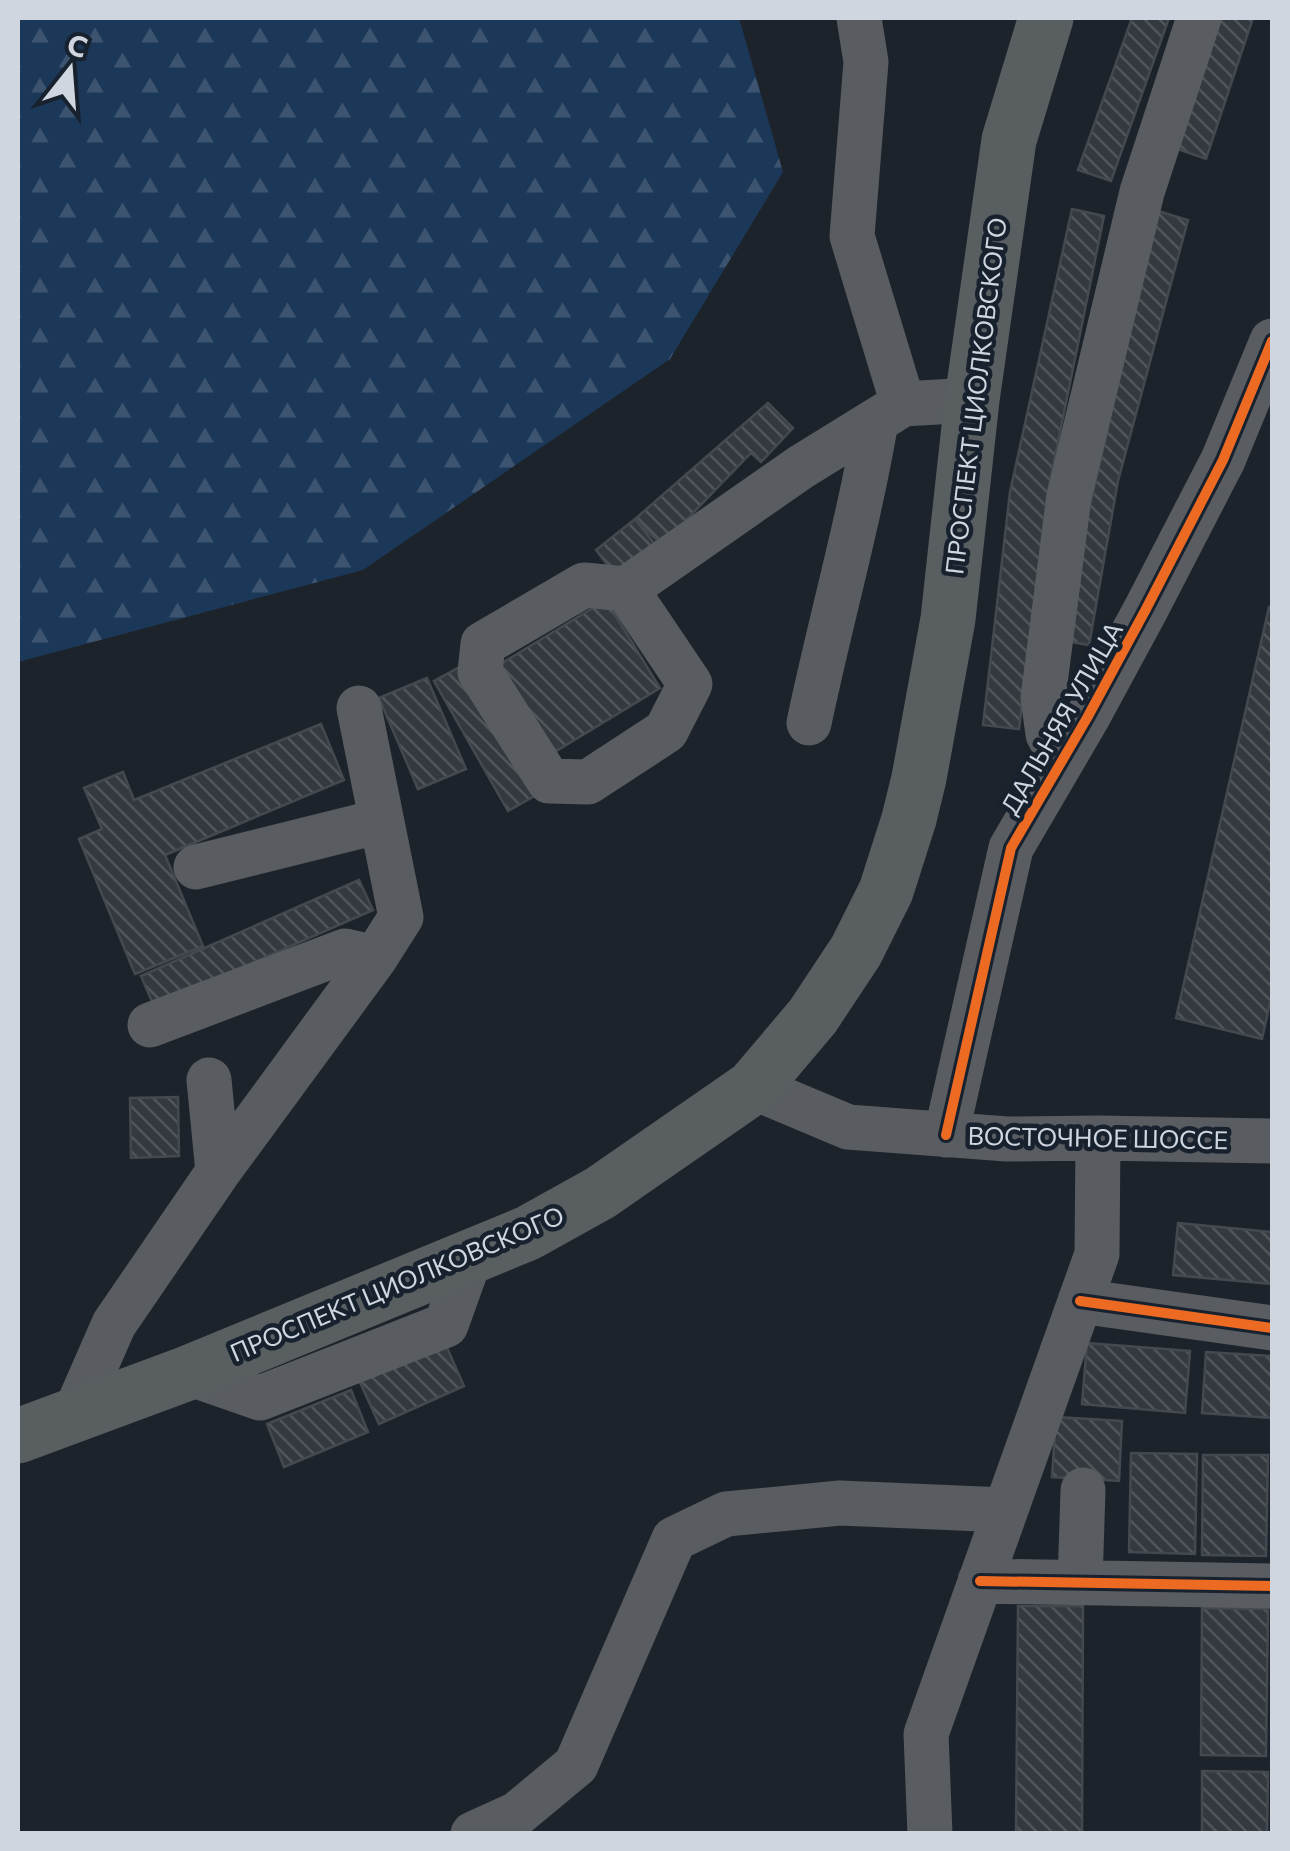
<svg xmlns="http://www.w3.org/2000/svg" width="1290" height="1851" font-family="Commissioner,sans-serif">
	<style>
		.forest { fill: url(#forest-firs) }
		.building { fill: url(#building-back-hatch); stroke: #444950; stroke-width: 2.5 }
		.lines { fill: none; stroke-linecap: round; stroke-linejoin: round }
		.minor { stroke: #595c60; stroke-width: 45 }
		.major { stroke: #595e61; stroke-width: 55 }
		.cycleway-casing { stroke: #18222f; stroke-width: 16 }
		.cycleway { stroke: #ed6a23; stroke-width: 10 }
		.labels { text-anchor: middle; stroke-width: 9; stroke-linejoin: round; paint-order: stroke }
		.street-label { font-size: 25px; fill: #cfd6df; stroke: #18222f }
	</style>
	<defs>
		<pattern id="forest-firs" width="22" height="20" patternUnits="userSpaceOnUse" patternTransform="scale(2.5)"><rect width="22" height="20" fill="#1c3859"/><path d="M5 1l3.5 6h-7zM16 11l3.5 6h-7z" fill="#3c5470"/></pattern>
		<pattern id="building-back-hatch" width="6" height="6" patternUnits="userSpaceOnUse" patternTransform="scale(2.5)"><rect width="6" height="6" fill="#34393f"/><path d="M-1 5l2 2M0 0l6 6M5-1l2 2" fill="none" stroke="#50555a"/></pattern>
	</defs>
	<rect width="100%" height="100%" fill="#1d232a"/>
	<path class="forest" d="M18,18H739L783,172L670,359L363,570L18,662Z"/>
	<path class="building" d="M1132,18H1169L1111,181L1078,170Z
		M1214,18H1253L1206,159L1172,147Z
		M1072,209L1104,216L1047,496L1019,729L983,725L1010,492Z
		M1158,211L1188,220L1118,481L1089,645L1059,640Z
		M768,403L793,428L761,462L751,453L662,545L635,519Z
		M635,519L661,552L620,582L596,550Z
		M606,600L660,688L548,756L494,668Z
		M1269,607L1272,608V994L1262,1039L1176,1018Z
		M465,664L538,794L508,811L434,681Z
		M427,678L466,769L418,789L379,698Z
		M321,724L344,780L165,855L203,946L135,974L79,839L102,829L84,788L123,772L134,800Z
		M359,880L373,910L154,1006L141,976Z
		M178,1097L179,1156L131,1158L130,1098Z
		M1178,1223L1272,1232V1284L1173,1275Z
		M444,1341L464,1386L379,1424L359,1380Z
		M1087,1343L1190,1351L1185,1413L1082,1404Z
		M1206,1352L1272,1356V1418L1202,1413Z
		M351,1390L368,1432L284,1467L267,1424Z
		M1056,1417L1122,1421L1119,1481L1052,1477Z
		M1131,1453L1197,1454L1195,1554L1129,1552Z
		M1203,1455H1268L1266,1556L1202,1555Z
		M1018,1606H1083L1082,1834H1016Z
		M1202,1608L1268,1609L1266,1756L1201,1755Z
		M1202,1771L1268,1772L1267,1834H1202Z"/>
	<g class="lines">
		<path class="minor" d="M859,18L866,62L852,236L903,404
			M626,589L690,684L666,731L588,782L549,781L480,672L483,644L584,585L626,589L801,467L903,404L972,400
			M809,723C830,622 859,522 876,421
			M1062,760L1048,734L1043,698L1069,497L1142,192L1199,18
			M196,867L381,821
			M150,1025L345,951L375,958
			M209,1080L218,1172
			M753,1087L848,1127L1007,1139L1098,1138L1272,1141
			M946,1135L1011,848L1087,718L1146,609L1223,460L1272,341
			M1080,1301L1272,1328
			M188,1373L260,1398L446,1325L470,1258
			M75,1413L114,1324L218,1172L375,958L401,917L359,708
			M980,1581L1272,1586
			M1080,1583L1083,1490
			M473,1834L517,1814L576,1765L674,1539L726,1514L840,1503L1006,1510
			M930,1834L926,1734L1097,1254L1098,1138"/>
		<path class="major" d="M18,1436L188,1373L528,1233L600,1193L753,1087L813,1016L856,951L886,891L909,819L919,778L948,619L972,400L1009,140L1046,18"/>
		<defs>
			<path id="cycleway" d="M946,1135L1011,848L1087,718L1146,609L1223,460L1272,341
				M1080,1301L1272,1328
				M980,1581L1272,1586"/>
		</defs>
		<use href="#cycleway" class="cycleway-casing"/>
		<use href="#cycleway" class="cycleway"/>
	</g>
	<g class="labels">
		<g class="street-label">
			<text transform="translate(976 396) rotate(-83)" y="9">ПРОСПЕКТ ЦИОЛКОВСКОГО</text>
			<text transform="translate(1062 718) rotate(-60)" y="9">ДАЛЬНЯЯ УЛИЦА</text>
			<text transform="translate(1098 1138) rotate(1)" y="9">ВОСТОЧНОЕ ШОССЕ</text>
			<text transform="translate(397 1284) rotate(-23)" y="9">ПРОСПЕКТ ЦИОЛКОВСКОГО</text>
		</g>
	</g>
	<rect width="1290" height="1851" fill="none" stroke="#cfd6df" stroke-width="40"/>
	<g transform="translate(70 70) rotate(17)" stroke="#18222f" stroke-width="8" paint-order="stroke">
	<path d="M0-8L18 38L0 25L-18 38Z" fill="#cfd6df"/>
	<text y="-15" font-size="28" font-weight="bold" text-anchor="middle" fill="#cfd6df">С</text>
	</g>
</svg>
